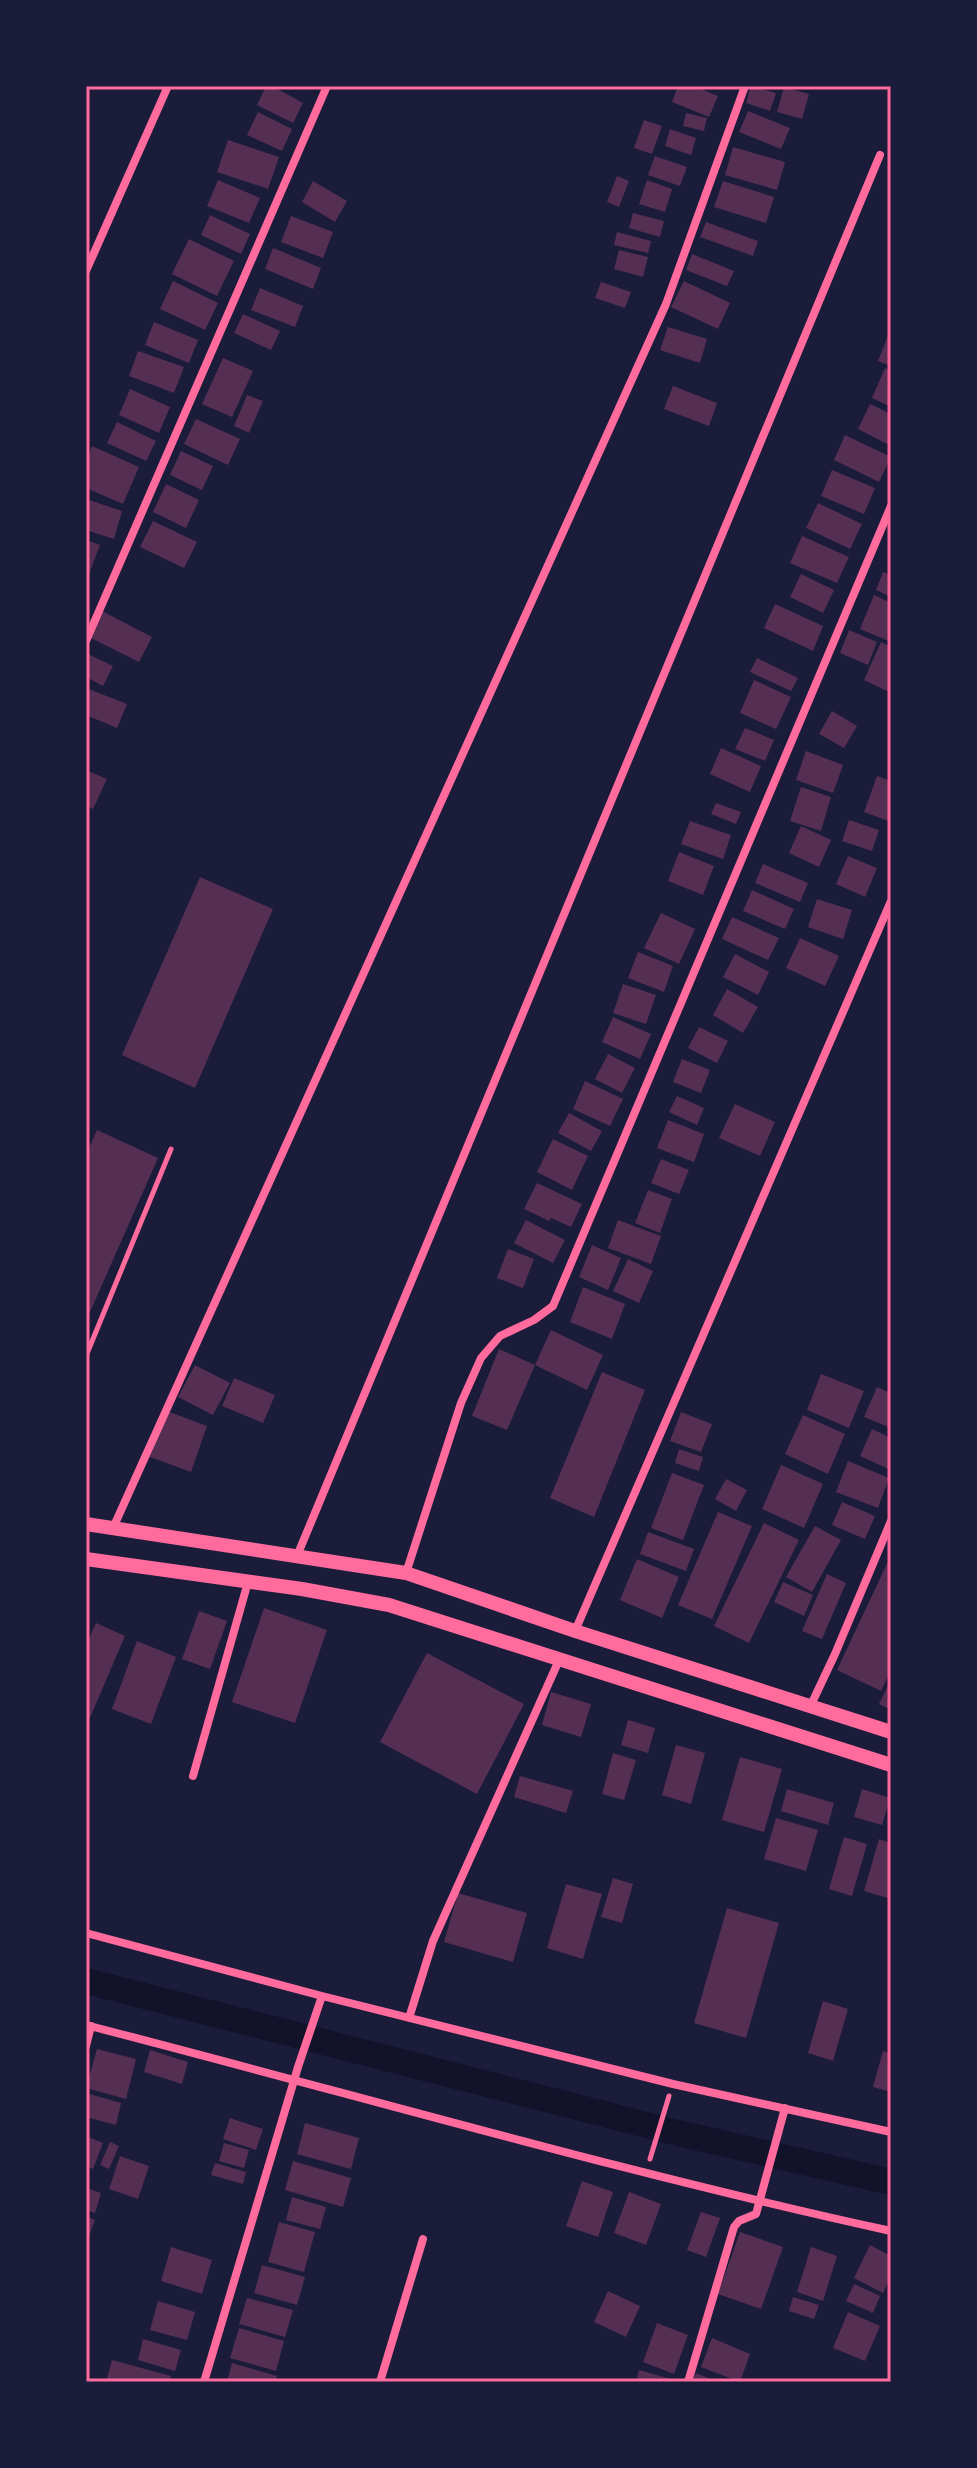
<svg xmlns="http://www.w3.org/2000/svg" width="977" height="2468" font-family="Raleway,sans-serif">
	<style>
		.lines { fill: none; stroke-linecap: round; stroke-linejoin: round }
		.canal { stroke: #12122b; stroke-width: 26 }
		.building { fill: #542f53 }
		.path { stroke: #ff6b9d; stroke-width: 5 }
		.service { stroke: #ff6b9d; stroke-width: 5 }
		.minor { stroke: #ff6b9d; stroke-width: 8 }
		.tertiary { stroke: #ff6b9d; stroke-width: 14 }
		.neatline { fill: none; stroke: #ff6b9d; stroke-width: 3 }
	</style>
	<rect width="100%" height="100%" fill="#1b1b3a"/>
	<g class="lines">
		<path class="canal" d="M86,1981L678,2133L891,2182"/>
	</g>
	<path class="building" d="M266,86H272L303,103L293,123L257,105Z
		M678,86H694L718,96L709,117L672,102Z
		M751,86L776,93L770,111L746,103Z
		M784,87L809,94L802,119L777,112Z
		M748,111L790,128L781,149L739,132Z
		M258,112L292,129L282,151L247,135Z
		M686,113L707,118L704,131L683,126Z
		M644,120L662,126L652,154L634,148Z
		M670,129L696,138L691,155L665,146Z
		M228,140L279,157L268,189L217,172Z
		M733,147L785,162L777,190L725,175Z
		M655,156L687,167L680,186L648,175Z
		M617,176L629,181L619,207L607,202Z
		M218,180L260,198L249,223L207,206Z
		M647,180L672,189L665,212L639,204Z
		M313,181L347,201L335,222L302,202Z
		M723,181L774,197L766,223L714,207Z
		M633,213L664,221L660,237L629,228Z
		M210,215L250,234L241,254L201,235Z
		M291,216L333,232L323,258L281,242Z
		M706,222L758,241L753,256L700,237Z
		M617,232L651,241L648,253L614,245Z
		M189,239L234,261L217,296L172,274Z
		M273,248L321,268L313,289L265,269Z
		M619,250L648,257L643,277L614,269Z
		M692,254L734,271L727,286L686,270Z
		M173,281L218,303L205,330L160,309Z
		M684,281L730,303L718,329L671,307Z
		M601,282L631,292L625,308L595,298Z
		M260,288L303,306L295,327L251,310Z
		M243,314L280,331L271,350L234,333Z
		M154,322L198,340L189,363L145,345Z
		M668,327L707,339L700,363L660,350Z
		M891,328V366L878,361Z
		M138,351L184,367L174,393L129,376Z
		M223,358L253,371L232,417L202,404Z
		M885,368L891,371V407L872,398Z
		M673,386L717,403L709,426L664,409Z
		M130,389L170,407L159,433L119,415Z
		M247,395L263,401L249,433L234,426Z
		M870,404L891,414L889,445L858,429Z
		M196,419L240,439L228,465L184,444Z
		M117,422L156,441L146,461L107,443Z
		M845,435L891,457L879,482L834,460Z
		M92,446L139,467L123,504L86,488V460Z
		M181,451L213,466L202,490L170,475Z
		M832,470L875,488L864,514L821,496Z
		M166,484L199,500L186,528L153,512Z
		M86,499L122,511L114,539L86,530Z
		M818,503L862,524L850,549L806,528Z
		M153,521L197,542L184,568L140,547Z
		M802,536L849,557L837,583L790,563Z
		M86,540L100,545L86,582Z
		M883,572L891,575V597L876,590Z
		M801,574L834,590L823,613L790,597Z
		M874,595L891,603V642L860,629Z
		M775,604L823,626L813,651L764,628Z
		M102,611L152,637L139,662L89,637Z
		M849,630L877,642L868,665L840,653Z
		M881,642L891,647V693L864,680Z
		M86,653L113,666L103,686L86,677Z
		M757,658L798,678L791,691L750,672Z
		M754,680L791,697L776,729L740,713Z
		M86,688L127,704L117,728L86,715Z
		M832,711L857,726L844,748L819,734Z
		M745,728L774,740L765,761L735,749Z
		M721,748L761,766L750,792L710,774Z
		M806,751L843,765L833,793L796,780Z
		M86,770L107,779L93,809L86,806Z
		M877,776L891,781V822L864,812Z
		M801,787L831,797L821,831L790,821Z
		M716,803L741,812L736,824L711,814Z
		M849,820L879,830L872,851L842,841Z
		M690,821L731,835L723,859L681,844Z
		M801,826L831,840L819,867L789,853Z
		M679,852L714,866L703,895L668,881Z
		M848,856L877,868L865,897L836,884Z
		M763,864L808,883L800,902L755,883Z
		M200,877L273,909L195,1088L122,1055Z
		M752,890L794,909L785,929L743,911Z
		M817,899L852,910L843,939L808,927Z
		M661,913L695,929L679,964L644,948Z
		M732,917L779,938L768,960L722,939Z
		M800,938L839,956L825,986L786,968Z
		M638,952L673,966L664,992L628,978Z
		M735,954L769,972L758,995L723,977Z
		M623,984L656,995L646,1024L613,1013Z
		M727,989L758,1007L743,1033L713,1015Z
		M613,1017L651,1034L640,1059L602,1042Z
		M699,1027L728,1041L717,1063L688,1048Z
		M608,1054L635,1068L622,1093L595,1079Z
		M682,1059L710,1070L701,1093L673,1082Z
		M585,1081L623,1099L610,1126L573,1109Z
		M677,1096L704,1108L697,1125L669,1112Z
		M735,1104L775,1122L760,1156L719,1138Z
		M569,1113L602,1131L591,1151L558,1133Z
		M668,1120L704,1134L694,1162L657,1148Z
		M97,1130L158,1158L86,1321V1155Z
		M553,1139L588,1156L572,1190L537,1172Z
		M661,1159L689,1170L679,1194L651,1183Z
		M537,1183L582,1204L571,1227L551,1218L549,1221L524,1209Z
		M648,1190L672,1199L660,1233L635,1223Z
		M526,1220L565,1240L553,1263L514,1243Z
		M618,1220L661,1236L651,1264L608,1248Z
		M592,1245L621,1258L608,1290L579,1277Z
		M508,1249L534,1259L523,1288L497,1278Z
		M628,1259L653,1271L639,1303L613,1291Z
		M583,1287L625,1304L612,1339L570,1322Z
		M551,1330L603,1355L587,1390L535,1365L507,1430L472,1416L499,1349L535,1365Z
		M195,1365L230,1383L213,1415L178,1397Z
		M602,1372L645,1390L594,1517L550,1498Z
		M821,1374L864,1391L849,1428L807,1410Z
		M234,1378L275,1395L263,1423L222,1406Z
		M877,1387L891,1393V1428L864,1417Z
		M167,1411L207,1426L191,1472L150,1457Z
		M681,1412L712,1424L701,1452L670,1441Z
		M803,1415L845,1434L828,1474L785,1454Z
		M872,1429L891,1438V1470L860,1456Z
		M679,1449L703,1457L699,1471L675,1463Z
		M848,1461L889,1478L878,1508L836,1492Z
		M781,1465L823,1484L804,1528L762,1509Z
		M672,1473L704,1485L683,1540L651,1528Z
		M726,1479L747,1490L736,1511L715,1499Z
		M842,1502L875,1516L865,1539L832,1525Z
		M718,1512L752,1526L712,1619L678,1605Z
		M764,1523L799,1540L749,1643L714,1626Z
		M815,1526L841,1540L812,1592L786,1577Z
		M648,1532L694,1549L686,1571L640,1554Z
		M891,1555V1670L881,1691L837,1670Z
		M637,1559L679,1577L662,1618L620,1600Z
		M827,1574L846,1583L822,1639L802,1631Z
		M783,1582L813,1595L804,1616L774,1602Z
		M264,1608L327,1630L295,1723L232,1702Z
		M199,1611L227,1621L210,1669L182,1659Z
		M96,1623L125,1636L89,1720L86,1719V1645Z
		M137,1641L176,1657L151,1724L112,1709Z
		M427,1653L524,1704L477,1794L380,1742Z
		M891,1679V1710L879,1704Z
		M551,1692L591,1704L581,1737L542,1725Z
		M628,1720L655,1728L648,1753L621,1745Z
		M676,1745L705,1753L691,1804L662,1795Z
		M613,1753L636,1760L624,1800L602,1794Z
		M740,1757L782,1769L764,1832L722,1820Z
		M520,1776L573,1791L566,1813L514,1797Z
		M787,1789L834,1803L828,1825L781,1811Z
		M862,1789L890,1798L882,1825L854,1817Z
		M776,1818L818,1830L806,1871L764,1859Z
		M844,1837L867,1844L852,1896L829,1889Z
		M879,1839L891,1843V1899L864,1891Z
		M613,1878L633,1884L622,1923L601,1917Z
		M566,1884L602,1894L583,1959L547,1948Z
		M458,1893L527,1913L513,1962L444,1942Z
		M727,1908L779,1923L746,2038L694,2023Z
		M823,2001L848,2009L833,2061L808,2053Z
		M97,2049L136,2059L126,2099L86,2088Z
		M150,2050L188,2062L182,2084L144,2072Z
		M883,2051L891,2053V2092L873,2087Z
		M86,2093L121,2103L116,2125L86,2117Z
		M230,2118L263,2129L256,2150L223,2139Z
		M305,2123L359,2138L351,2169L297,2154Z
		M86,2136L103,2143L93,2169L86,2166Z
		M110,2142L119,2146L109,2169L100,2165Z
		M224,2143L249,2150L244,2168L219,2161Z
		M120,2156L149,2166L138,2199L109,2189Z
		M293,2161L351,2178L343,2207L285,2190Z
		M215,2163L246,2172L243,2184L211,2175Z
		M582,2181L613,2192L598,2237L566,2226Z
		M86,2188L101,2193L95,2213L86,2210Z
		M629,2192L661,2204L646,2245L614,2233Z
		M292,2197L326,2207L320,2229L286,2220Z
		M701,2212L720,2218L706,2257L687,2250Z
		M86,2216L95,2220L86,2244Z
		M279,2222L315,2232L304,2272L268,2262Z
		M740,2232L783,2247L761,2309L718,2294Z
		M870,2245L891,2256V2276L883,2293L854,2278Z
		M171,2247L212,2260L202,2294L161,2281Z
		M811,2247L837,2256L823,2301L797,2292Z
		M262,2265L305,2277L297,2305L254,2293Z
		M854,2284L880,2296L873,2313L846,2301Z
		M608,2291L640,2306L626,2337L594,2322Z
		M793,2297L819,2305L814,2319L789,2311Z
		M247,2298L293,2310L285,2337L239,2324Z
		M158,2301L195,2312L187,2340L150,2330Z
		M848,2312L880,2326L865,2361L833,2348Z
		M657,2323L688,2335L674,2374L643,2362Z
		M239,2328L284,2341L276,2371L230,2358Z
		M712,2338L750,2354L740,2382L701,2367Z
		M143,2339L181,2350L175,2371L138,2360Z
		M112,2360L171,2376L169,2382H106Z
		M232,2363L277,2376L275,2382H227Z
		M639,2370L671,2379L670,2382H636Z
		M696,2373L718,2382H692Z"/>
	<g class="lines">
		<path class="path" d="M650,2159L669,2096"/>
		<path class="service" d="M86,1356L171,1149"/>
		<path class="minor" d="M86,271L168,86
			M86,641L327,86
			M113,1528L666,304L745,86
			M297,1556L880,155
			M406,1573L461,1403L481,1358L500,1336L534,1320L553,1306L891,506
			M575,1631L891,901
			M810,1707L835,1654L891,1521
			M193,1776L248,1582
			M86,1933L322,1996L673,2084L891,2132
			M409,2018L433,1941L560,1658
			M86,2025C354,2094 620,2172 891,2231
			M86,2046L91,2026
			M204,2382L298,2067L322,1996
			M380,2382L423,2239
			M688,2382L734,2227L739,2221L756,2214L785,2108"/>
		<path class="tertiary" d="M86,1524L406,1573L575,1631L891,1732
			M86,1559L302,1589L389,1605L891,1765"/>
	</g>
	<rect width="977" height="2468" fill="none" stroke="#1b1b3a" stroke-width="176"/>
	<rect x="88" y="88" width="801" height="2292" class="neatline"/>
</svg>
